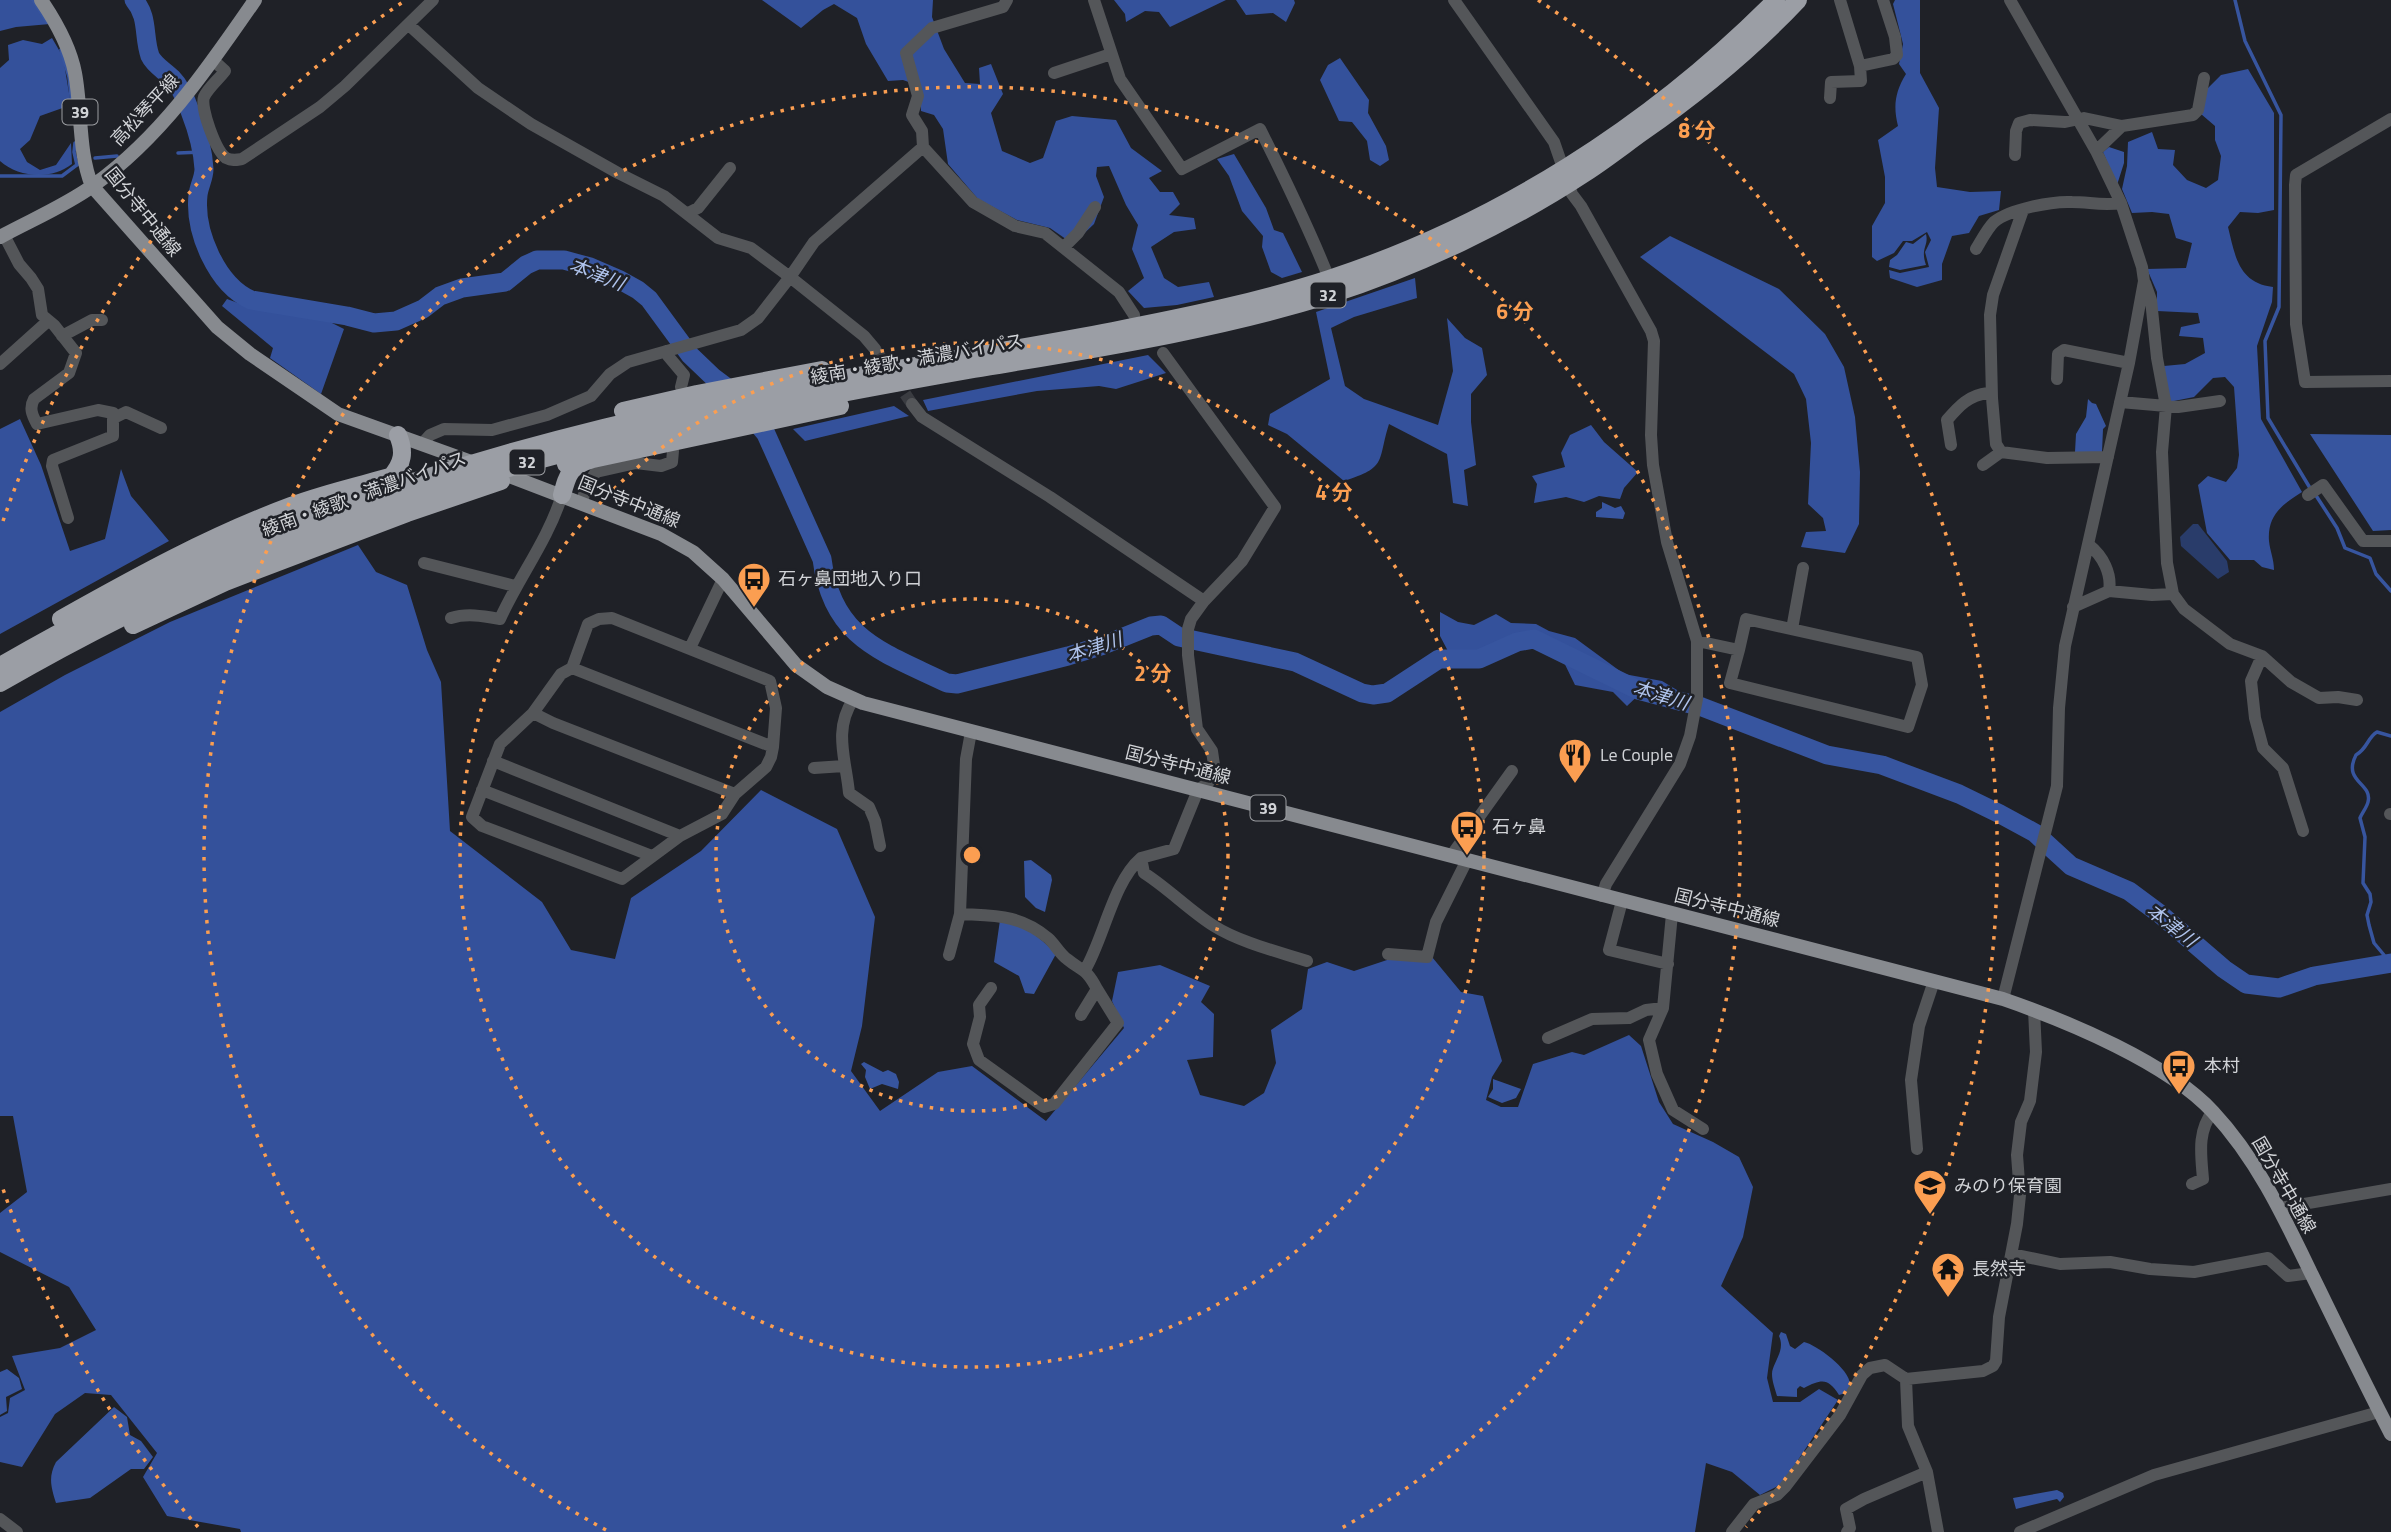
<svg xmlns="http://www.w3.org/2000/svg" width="2391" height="1532" font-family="'Titillium Web','Noto Sans JP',sans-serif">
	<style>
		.green { fill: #293c6a }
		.forest { fill: #34519b }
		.water { fill: #37559f }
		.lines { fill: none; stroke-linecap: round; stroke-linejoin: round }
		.stream { stroke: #37559f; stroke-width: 3.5 }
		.river { stroke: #37559f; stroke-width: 19 }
		.minor-tunnel { stroke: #3a3c41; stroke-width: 12; stroke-dasharray: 12 6; stroke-linecap: butt }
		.minor { stroke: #545659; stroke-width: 12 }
		.major { stroke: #878a8f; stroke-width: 14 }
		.highway { stroke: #9b9ea5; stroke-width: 18 }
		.ring { fill: none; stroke: #fb9e51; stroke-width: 3.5; stroke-dasharray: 3.5 7 }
		.labels { text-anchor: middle; stroke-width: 5; stroke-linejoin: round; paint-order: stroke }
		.shield { fill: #1f2127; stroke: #9c9ea2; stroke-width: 2 }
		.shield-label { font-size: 16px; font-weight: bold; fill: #d1d3d7 }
		.street-label { font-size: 18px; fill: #d1d3d7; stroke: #1f2127 }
		.poi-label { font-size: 18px; fill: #d1d3d7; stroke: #1f2127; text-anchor: start }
		.water-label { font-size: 19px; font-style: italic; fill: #afc3ec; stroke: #1f2127 }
		.centre { fill: #fb9e51; stroke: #1f2127; stroke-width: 3.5 }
		.ring-label { font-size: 21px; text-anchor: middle; font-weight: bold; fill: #fb9e51; stroke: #1f2127; stroke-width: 5; stroke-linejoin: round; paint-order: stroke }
	</style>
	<rect width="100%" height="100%" fill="#1f2127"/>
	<path class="green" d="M2193,524H2198L2227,561L2229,572L2218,579L2181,546L2180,537Z"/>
	<path class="forest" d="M0,0H32L50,24L16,27L0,31Z
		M762,0H933L932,17L944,49L965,83L980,84L979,68L991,64L1003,94L991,113L1002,151L1030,163L1043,158L1056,121L1072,116L1116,120L1131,148L1162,171L1149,178L1160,192H1173L1180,204L1169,215L1194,218L1196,229L1174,232L1151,247L1164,278L1178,287L1209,282L1214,297L1177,305L1144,308L1128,291L1144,278L1132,249L1138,225L1126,205L1109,166L1097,167L1096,176L1104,197L1094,224L1073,244L1050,228L1017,220L978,199L948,164L943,129L934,115L921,111L920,86L903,80L888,81L866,44L857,18L834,4L823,10L801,28Z
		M1114,0H1226L1170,27L1159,12L1145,11L1126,22L1125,14Z
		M1236,0H1294L1295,3L1286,22L1273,13L1246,15Z
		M1895,0H1920V73L1939,108L1935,168L1937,187L1970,192L2001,191L1999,210L1979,216L1969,233L1952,236L1942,264V280L1917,287L1890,278L1889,270L1900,273L1929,267L1925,252L1931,240L1927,232L1912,241H1903L1894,253L1877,261L1872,257V226L1885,203V177L1878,140L1898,126C1893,106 1895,92 1906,74L1899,64L1903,44L1893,4Z
		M52,38L63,57L71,105L40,116L30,140L20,149L27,162L40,170L56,165L71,143L72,164C52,180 19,178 0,161V68L9,60L8,45L23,40L42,44Z
		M1340,58L1369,100L1368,113L1386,146L1389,160L1380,166L1370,160L1367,141L1352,122L1339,121L1320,80L1328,65Z
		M2248,69L2274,113V210L2258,213L2240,212L2228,227C2235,255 2238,283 2273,287L2272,302L2257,346L2261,419L2302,492C2283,504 2267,515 2269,541C2270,551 2274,559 2274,570L2262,567L2254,560H2230L2207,533L2198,485L2208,476L2226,482L2237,468L2239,455L2234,387L2225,377L2213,378L2194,397L2169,402L2164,366L2185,364L2205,353L2203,338L2179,336L2181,327L2200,323L2198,313L2157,311V292L2147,269L2186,268L2192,243L2176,238L2169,214L2152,212L2132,213L2122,189L2127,166L2128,142L2152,132L2158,149L2175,150L2173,165L2187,180L2206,188L2218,180L2221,156L2215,140V126L2201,114L2206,90L2221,75Z
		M1234,154L1266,208L1274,230L1283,233L1302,272L1282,278L1271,272L1262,247L1263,236L1242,211L1229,176L1217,159Z
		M1670,236L1779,289L1825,334L1844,367L1855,417L1860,472L1859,524L1845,553L1801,547L1806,532L1826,531L1823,518L1808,504L1811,443L1806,399L1794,374L1640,257Z
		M1415,278L1417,298L1354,317L1331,328L1345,386L1364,399L1438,425L1453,371L1447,318L1465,338L1482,348L1487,375L1471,394V422L1476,465L1464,470L1468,506L1453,503L1447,454L1389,424C1377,462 1388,467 1344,481L1287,434L1268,425L1270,414L1330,379L1316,312Z
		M227,299L252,308L322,318L344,329L321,394L270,358L273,348L222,306Z
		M1148,355L1166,373L1116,389L1099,386L1037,391L928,411L923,400Z
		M894,406L909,416L805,441L793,429Z
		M20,419L41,465L70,551L105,539L121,469L131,496L169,541L0,634V429Z
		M1591,425L1604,442L1638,472L1624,488L1620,499L1599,496L1584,502L1566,497L1534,503L1537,484L1532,476L1565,467L1561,453L1570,435Z
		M358,545L376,572L407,585L427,650L441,682L450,831L542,902L571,950L615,959L631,898L701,851L761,790L837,829L875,917L862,1026L851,1071L880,1111L938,1072L972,1066L1046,1121L1124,1028L1112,1001L1118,972L1160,965L1210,986L1201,1002L1214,1014L1213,1057L1187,1060L1200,1095L1244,1106L1264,1093L1276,1063L1271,1030L1302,1009L1308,969L1327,962L1354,971L1387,960L1432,957L1461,992L1483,996L1502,1061L1492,1077L1486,1100L1501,1107H1518L1533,1064L1572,1052L1584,1055L1629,1035L1641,1046L1659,1102L1673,1124L1713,1142L1739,1157L1753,1187L1743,1237L1721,1286L1773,1333L1767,1378L1773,1402H1800L1819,1389L1838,1400L1782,1484L1760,1495L1732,1472L1706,1463L1695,1532H241L240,1529L167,1516L143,1477L157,1453L111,1395L85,1393L55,1414L22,1467L0,1462V1417L8,1413L10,1398L25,1390L12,1356L60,1348L96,1330L69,1287L0,1252V1213L27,1192L13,1116H0V712L65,675L170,622Z
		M1440,612L1458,622L1474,625L1496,614L1511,623L1536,624L1549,631L1575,638L1624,674L1662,681L1677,690L1671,697L1646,688L1627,706L1613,692L1575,685L1555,644C1516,627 1516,645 1482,654C1471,657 1460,655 1449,653L1440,636Z"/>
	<path class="water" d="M2109,147L2124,152V163L2117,185L2103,152Z
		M1926,234C1929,246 1920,248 1926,265L1900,270L1889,267L1890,260L1897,255L1906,242L1913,244Z
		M2088,399L2092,403L2096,404L2106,426L2103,429L2102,452H2075L2076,434L2086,417Z
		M2310,434L2391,435V530L2373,531Z
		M1602,502L1615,508L1621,506L1625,513L1623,519L1596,517V512L1602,508Z
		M1031,860L1051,875L1052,880L1045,912L1036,908L1025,897L1024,861Z
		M1000,920C1022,922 1042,939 1056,954L1034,994L1025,993L1019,976L994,962Z
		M864,1062L883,1072L888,1070L896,1074L899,1082L898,1089L882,1084L870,1089L865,1077L866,1070L861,1064Z
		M1493,1079L1521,1089L1516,1098L1502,1103L1488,1097L1493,1089Z
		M1781,1332L1786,1334L1790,1346L1795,1349L1804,1342C1819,1345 1873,1386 1839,1395C1828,1378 1822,1379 1804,1388L1800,1386L1797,1389V1397L1777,1396C1775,1389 1772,1381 1772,1374C1772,1363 1786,1351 1779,1336Z
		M7,1369L19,1378L22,1389L6,1397L7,1411L0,1415V1372Z
		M114,1407L127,1417L130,1435L141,1441L153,1457L144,1469H131L90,1498L56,1503C51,1487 48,1477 56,1462Z
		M2057,1490L2063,1493L2064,1497L2060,1502L2057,1499L2016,1509L2013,1498Z"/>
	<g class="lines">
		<path class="stream" d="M33,0L47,22
			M2235,0L2245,41L2281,115L2279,307L2265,341L2268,418L2310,488
			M61,50L69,77L73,115
			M75,143L74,152L77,165
			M178,153L202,152
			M95,158L117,156
			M0,176H62L78,164
			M2315,494L2337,528L2345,548L2370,558L2376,574L2391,591
			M2386,963L2384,955L2374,943L2369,925L2367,915L2371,902L2370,894L2363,883L2365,837L2360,818C2362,813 2367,807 2368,802C2373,783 2342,782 2356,755C2368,748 2367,738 2377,732L2391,736"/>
		<path class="river" d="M134,0C149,17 143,36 150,56C154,65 165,71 172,78C181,87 186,100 190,111C197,129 203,150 204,169C204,178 199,186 198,195C194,232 217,285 251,300L347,316L374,323L396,321L423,309L440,296L462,288L505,282L526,265L537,260H564L590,267L620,280L638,290L649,299L690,355L713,377L729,389L766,434L822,559C832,639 883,652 947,683L957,684L1068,656L1101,646L1151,626L1161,625L1179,637L1295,662L1362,693L1373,695L1387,693L1439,659H1479L1517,642L1534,639L1638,690L1702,707L1827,755L1882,765L1959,794L2000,814L2035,833L2071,866L2129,891L2160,914L2224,969L2246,984L2279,988L2314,976L2391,963"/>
		<path class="minor-tunnel" d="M875,349L912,404"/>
		<path class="minor" d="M1094,0L1120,79L1182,169L1260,129C1286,181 1311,232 1332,286
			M1454,0L1554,142L1572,194L1581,206L1651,331L1654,341L1651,435L1653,465L1667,542L1697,641V699L1690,736L1680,764L1606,884L1602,896
			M409,25L478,88L531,124L618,173L664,196L718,238L751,248L790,277L758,318L741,330L628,362L610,374L591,396L547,415L492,430L444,429L430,435L422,444
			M213,60L225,71C219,79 208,88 204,97C200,108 216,151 226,158C232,161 236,160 242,159L320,107L345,86L433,0
			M1860,66L1893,59L1897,55L1895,37L1883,0
			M1054,73L1111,54
			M1830,98L1831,82L1861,81L1860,66L1840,0
			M2391,119L2296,175L2295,185L2296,324L2305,382L2391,381
			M923,147L922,131L912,115L918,96L906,53L932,28L1003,7L1007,0
			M2096,151L2122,126L2193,115L2198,110L2204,78
			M2015,155L2016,131L2019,123L2030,120L2065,122L2084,118L2122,126
			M688,213L698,208L730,168
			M4,235L19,264L31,278L38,289L42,315L54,325L76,353L69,373L34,399C29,408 32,415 37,424L98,410L113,413V436L53,460L52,466L68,518
			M1064,247L1078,233L1095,207
			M1976,249C1981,241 1987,229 1994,222C2010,209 2052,201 2072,202C2089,202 2103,206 2121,203
			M2145,283L2151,300L2157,358L2166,406L2162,452L2167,563L2173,594
			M62,336L92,320H102
			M875,349L864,336L790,277L814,242L923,147L973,202L1015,226L1045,233L1119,292L1134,315
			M666,351L668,356L684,375L681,387
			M0,364L48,321
			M2057,379L2058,354L2064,350L2129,363
			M1992,398L1990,315L1993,295L2023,210
			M2120,402L2178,407L2220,401
			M912,404L922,417L1050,497L1204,601L1242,561L1275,507L1163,353
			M114,418L126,412L161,428
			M1951,445L1947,420C1959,406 1969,395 1988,393L1992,398L1996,444L2001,452
			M1983,465L2001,452L2047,458L2108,457
			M2308,495L2323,485L2363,541H2391
			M582,503L586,486L596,472L636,463L661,466L672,462L673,451
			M2089,545C2103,556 2112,574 2109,591
			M424,563L515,586
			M1204,601L1191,619L1188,629V655L1197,729L1212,751L1215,772L1208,783L1198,790L1174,849L1141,858L1144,873C1169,889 1190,911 1214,926C1239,942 1279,952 1307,961
			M2073,607L2109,591L2152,595L2173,594L2184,609L2230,644L2262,656L2291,682L2319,698L2338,697L2357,700
			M451,618C467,613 483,616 500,619C519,577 548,540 562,495
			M612,618L770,681L776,708L773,747L771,757L766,767L735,794L722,814L680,836L622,879L482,826L472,817L500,744L533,713L561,674L572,668L588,624L599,619Z
			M1792,629L1803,568
			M1697,641L1739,650L1730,683L1908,727L1922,685L1917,657L1746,619L1739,650
			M690,648L723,579
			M2262,656L2251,681L2255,718L2263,748L2283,768L2303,831
			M572,668L773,747
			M853,700C833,730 846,760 849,793L869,807L875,821L880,846
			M533,713L553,723L735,794
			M493,761L680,836
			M814,768L844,766
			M482,790L652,856
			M2390,814H2391
			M1451,856L1512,771
			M1622,901L1609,950L1668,964
			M960,914C995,916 1019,914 1048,938C1055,944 1059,953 1067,959C1083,972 1086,968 1097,989L1081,1015
			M1672,914L1663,1008L1649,1040L1657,1074L1673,1110L1703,1129
			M1388,954L1427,957L1436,922L1467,860
			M949,955L960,914L966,759L971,732
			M1085,970C1104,938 1113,882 1141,858
			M991,988L979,1005L980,1017L973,1044L979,1060L1044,1107L1054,1104L1118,1023L1097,989
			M2003,999L2057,786L2059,708L2065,646L2129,363L2144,281L2142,267L2121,203L2096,151L2010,0
			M1548,1038L1592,1019L1629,1018L1646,1010L1663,1008
			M1917,1149L1911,1080L1919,1026L1934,981
			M2192,1184L2203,1179C2201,1154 2197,1132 2213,1111
			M2280,1208L2391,1189
			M2012,1254L2060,1264L2110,1262L2150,1269L2194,1272L2268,1258L2288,1276L2311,1273
			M0,1519L17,1532
			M1732,1532L1754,1504L1777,1495L1785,1487L1840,1415L1862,1375L1870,1368L1885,1365L1906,1379
			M1847,1532L1850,1528L1846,1509L1864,1499L1927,1472
			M1938,1532L1927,1472L1908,1426L1906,1379L1983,1371L1993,1366L1996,1361L1999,1317L2017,1224L2020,1195L2017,1155L2021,1122L2030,1101L2036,1052L2034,1010
			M2020,1532L2154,1475L2379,1412"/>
		<path class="major" d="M41,0C56,22 70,47 75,73C82,110 78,152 92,186L217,327L250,354L338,414L477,464
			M0,237C31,220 65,206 94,185C162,136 208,68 255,0
			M496,471L661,534L693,552L723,579L796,665L827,687L863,703L2003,999C2067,1021 2168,1063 2213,1112C2256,1158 2283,1215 2310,1271C2337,1326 2363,1380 2391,1434"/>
		<path class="highway" d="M623,411L697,394L822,370
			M566,464L593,459
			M391,477C403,463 405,452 398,435
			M562,495C568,473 570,466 593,459L840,406
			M61,619C136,577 210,536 291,506C328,492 367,484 404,473
			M133,625L225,582L407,513L501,481
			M0,666C58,633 118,600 180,572C347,496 524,443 704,405C839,377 977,357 1113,331C1185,317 1258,302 1329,279C1497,224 1651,126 1776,0
			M0,683C193,571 400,490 618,440C736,412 855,390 974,369C1093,349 1213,331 1329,295C1416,267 1509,223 1585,173C1605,160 1623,146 1641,133C1697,94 1751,50 1798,0"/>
	</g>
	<g class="ring">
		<circle cx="972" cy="855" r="256"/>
		<circle cx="972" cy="855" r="512"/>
		<path d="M606 1530A768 768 0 1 1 1338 1530"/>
		<path d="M198 1527A1025 1025 0 0 1 3 1189M3 521A1025 1025 0 0 1 406 0M1538 0A1025 1025 0 0 1 1746 1527"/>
	</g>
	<defs>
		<symbol id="bus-pin" viewBox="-11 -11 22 30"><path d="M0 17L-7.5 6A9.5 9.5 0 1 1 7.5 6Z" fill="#fb9e51" stroke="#1f2127"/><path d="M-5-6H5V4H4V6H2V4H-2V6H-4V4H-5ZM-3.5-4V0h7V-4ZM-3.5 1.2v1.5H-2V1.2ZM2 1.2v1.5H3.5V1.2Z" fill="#111"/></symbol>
		<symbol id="restaurant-pin" viewBox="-11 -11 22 30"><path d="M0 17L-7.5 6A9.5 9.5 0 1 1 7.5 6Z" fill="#fb9e51" stroke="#1f2127"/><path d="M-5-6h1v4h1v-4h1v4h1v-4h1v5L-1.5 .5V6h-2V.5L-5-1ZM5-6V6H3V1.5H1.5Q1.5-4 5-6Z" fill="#111"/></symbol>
		<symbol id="school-pin" viewBox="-11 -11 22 30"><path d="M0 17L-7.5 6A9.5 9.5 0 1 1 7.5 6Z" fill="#fb9e51" stroke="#1f2127"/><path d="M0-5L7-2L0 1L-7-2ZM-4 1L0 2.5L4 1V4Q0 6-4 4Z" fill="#111"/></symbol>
		<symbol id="temple-pin" viewBox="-11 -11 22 30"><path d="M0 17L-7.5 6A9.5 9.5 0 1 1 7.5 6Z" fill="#fb9e51" stroke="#1f2127"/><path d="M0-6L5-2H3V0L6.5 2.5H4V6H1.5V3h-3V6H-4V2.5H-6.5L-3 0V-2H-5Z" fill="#111"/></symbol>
	</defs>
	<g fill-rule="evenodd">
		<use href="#bus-pin" x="735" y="560" width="38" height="52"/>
		<use href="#restaurant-pin" x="1556" y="736" width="38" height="52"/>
		<use href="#bus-pin" x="1448" y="808" width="38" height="52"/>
		<use href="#bus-pin" x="2160" y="1047" width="38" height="52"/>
		<use href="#school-pin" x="1911" y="1167" width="38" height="52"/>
		<use href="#temple-pin" x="1929" y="1250" width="38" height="52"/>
	</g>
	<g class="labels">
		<g class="shield">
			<rect x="62.5" y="99.5" width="35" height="25" rx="5"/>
			<rect x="1310.5" y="282.5" width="35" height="25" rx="5"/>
			<rect x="509.5" y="449.5" width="35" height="25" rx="5"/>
			<rect x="1250.5" y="795.5" width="35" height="25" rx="5"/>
		</g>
		<g class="shield-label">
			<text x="80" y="118">39</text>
			<text x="1328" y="301">32</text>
			<text x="527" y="468">32</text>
			<text x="1268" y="814">39</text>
		</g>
		<g class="street-label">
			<text transform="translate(145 110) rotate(-47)" y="6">高松琴平線</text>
			<text transform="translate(143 212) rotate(51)" y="6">国分寺中通線</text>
			<text transform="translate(917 359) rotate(-10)" y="6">綾南・綾歌・満濃バイパス</text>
			<text transform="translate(364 494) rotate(-20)" y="6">綾南・綾歌・満濃バイパス</text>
			<text transform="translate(629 502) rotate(22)" y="6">国分寺中通線</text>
			<text transform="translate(1178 765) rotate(14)" y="6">国分寺中通線</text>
			<text transform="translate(1727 908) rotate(14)" y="6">国分寺中通線</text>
			<text transform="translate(2284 1185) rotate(60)" y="6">国分寺中通線</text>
		</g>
		<g class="poi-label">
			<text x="778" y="585">石ヶ鼻団地入り口</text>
			<text x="1600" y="761">Le Couple</text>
			<text x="1492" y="833">石ヶ鼻</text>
			<text x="2204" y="1072">本村</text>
			<text x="1954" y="1192">みのり保育園</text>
			<text x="1972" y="1275">長然寺</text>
		</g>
		<g class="water-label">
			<text transform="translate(597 274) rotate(21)" y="7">本津川</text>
			<text transform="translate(1094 647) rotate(-18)" y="7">本津川</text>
			<text transform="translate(1661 695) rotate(17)" y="7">本津川</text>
			<text transform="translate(2172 925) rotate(38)" y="7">本津川</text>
		</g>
	</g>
	<circle cx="972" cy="855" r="10" class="centre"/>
	<g class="ring-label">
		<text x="1697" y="138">8 分</text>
		<text x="1515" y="319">6 分</text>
		<text x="1334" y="500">4 分</text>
		<text x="1153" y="681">2 分</text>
	</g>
</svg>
